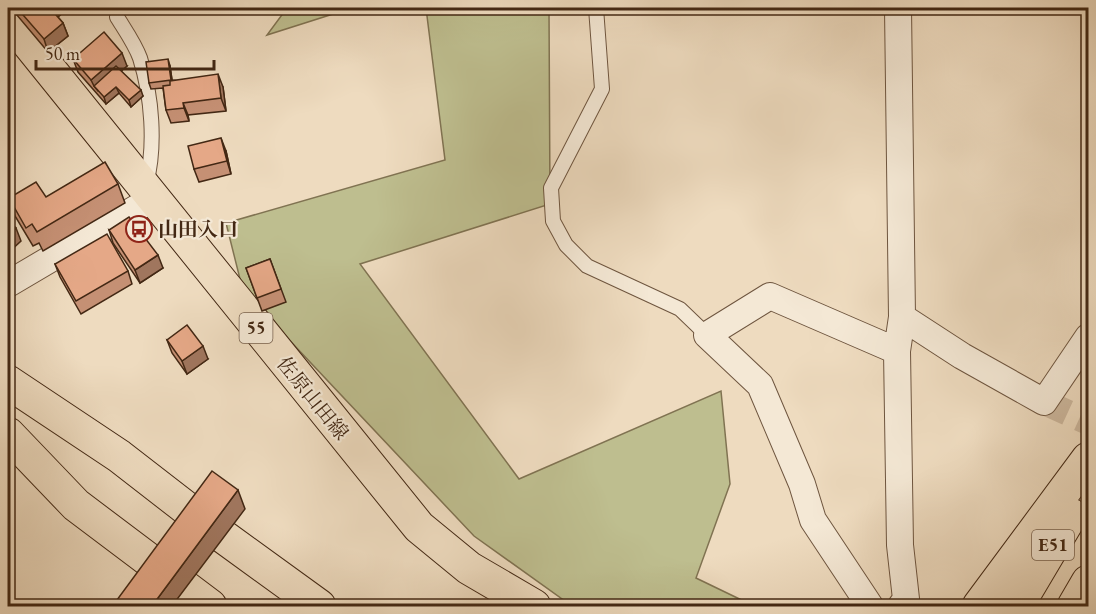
<svg xmlns="http://www.w3.org/2000/svg" width="1096" height="614" font-family="'EB Garamond','Noto Serif JP',serif">
	<style>
		.green { fill: #bebe8f; stroke: #807352; stroke-width: 1.5 }
		.lines { fill: none; stroke-linecap: round; stroke-linejoin: round }
		.minor-tunnel { stroke: #ccb79d; stroke-width: 26; stroke-dasharray: 26 13; stroke-linecap: butt }
		.service-casing { stroke: #6e553f; stroke-width: 16 }
		.minor-casing { stroke: #6e553f; stroke-width: 28 }
		.primary-casing { stroke: #432814; stroke-width: 35 }
		.motorway-casing { stroke: #432814; stroke-width: 35 }
		.service { stroke: #f4e8d5; stroke-width: 14 }
		.minor { stroke: #f4e8d5; stroke-width: 26 }
		.primary { stroke: #eedbbf; stroke-width: 33 }
		.motorway { stroke: #eedbbf; stroke-width: 33 }
		.wall { fill: #c59074; stroke: #432814; stroke-width: 1.5 }
		.shaded-wall { fill: #a0765e; stroke: #432814; stroke-width: 1.5 }
		.building { fill: #e5a887; stroke: #432814; stroke-width: 1.5 }
		.labels { text-anchor: middle; stroke-width: 4.5; stroke-linejoin: round; paint-order: stroke }
		.shield { fill: #f4e8d5; stroke: #78624e; stroke-width: 1.5 }
		.shield-label { font-size: 18px; font-weight: bold; fill: #432814 }
		.poi-label { font-size: 20px; font-weight: bold; fill: #432814; stroke: #f4e8d5; text-anchor: start }
		.street-label { font-size: 20px; fill: #432814; stroke: #f4e8d5 }
	</style>
	<rect width="100%" height="100%" fill="#eedbbf"/>
	<filter id="stains"><feTurbulence type="fractalNoise" baseFrequency=".00333" numOctaves="4"/><feColorMatrix values="0 0 0 0 .2 0 0 0 0 .09 0 0 0 0 .02 0 0 0 .5 -.17"/></filter>
	<radialGradient id="worn" r=".72"><stop offset=".6" stop-color="#630" stop-opacity="0"/><stop offset="1" stop-color="#630" stop-opacity=".3"/></radialGradient>
	<path class="green" d="M287,8H352L267,35Z
		M426,8H549L550,204L360,264L519,479L721,391L730,484L696,578L754,606H572L474,536L243,291L226,223L445,160Z"/>
	<g class="lines">
		<path class="minor-tunnel" d="M1044,402L1088,422"/>
		<defs>
			<path id="service" d="M596,8L602,89L551,188L553,221L566,245L587,266L680,309L707,335
				M117,17C125,30 135,44 140,58C152,96 156,146 146,184"/>
			<path id="minor" d="M898,8L902,317L897,351L900,545L906,599L901,606
				M8,284L152,199
				M902,317L962,356L1044,402L1088,337
				M870,606L813,520L802,484L760,385L707,335L770,296L897,351"/>
			<path id="primary" d="M8,18L419,527L469,568L534,606"/>
			<path id="motorway" d="M8,382L119,456L217,532L319,606
				M8,434L76,505L210,606
				M979,606L1088,459
				M1017,606L1071,515
				M1074,606L1088,582"/>
		</defs>
		<use href="#service" class="service-casing"/>
		<use href="#minor" class="minor-casing"/>
		<use href="#primary" class="primary-casing"/>
		<use href="#motorway" class="motorway-casing"/>
		<use href="#service" class="service"/>
		<use href="#minor" class="minor"/>
		<use href="#primary" class="primary"/>
		<use href="#motorway" class="motorway"/>
	</g>
	<path class="wall" d="M14,8H69L58,17L63,23L68,36L48,52L16,14Z
		M73,59L127,66L121,71L143,96L131,107L119,93L106,104L78,72Z
		M170,66L172,80L223,87L226,111L188,115L189,121L171,123L166,110L163,88L151,89L149,83Z
		M226,151L231,174L199,182L194,169Z
		M118,184L125,203L43,251L39,243L33,246L15,216L9,198L46,197Z
		M109,230L163,268L140,283L113,243Z
		M270,259L286,302L262,311L246,268Z
		M55,264L128,271L132,284L81,314L60,277Z
		M167,340L208,359L187,374L172,353Z"/>
	<path class="shaded-wall" d="M52,8H69L56,18Z
		M63,23L68,36L48,52L44,39Z
		M122,53L127,66L98,91L94,86L91,80Z
		M168,59L170,66L173,87L171,80Z
		M218,74L223,87L226,111L221,98Z
		M116,87L119,93L106,104L104,97Z
		M141,90L143,96L131,107L129,100Z
		M183,103L188,115L189,121L184,108Z
		M221,138L226,151L231,174L227,161Z
		M16,228L21,241L8,253V236Z
		M158,255L163,268L140,283L135,270Z
		M203,346L208,359L187,374L182,361Z
		M238,490L245,509L172,606H152Z"/>
	<path class="building" d="M17,8H50L63,23L44,39Z
		M104,32L122,53L91,80L73,59Z
		M168,59L171,80L149,83L146,62Z
		M116,66L141,90L129,100L116,87L104,97L94,86Z
		M218,74L221,98L183,103L184,108L166,110L163,86L170,85V81Z
		M221,138L227,161L194,169L188,146Z
		M105,162L118,184L37,232L32,224L26,228L9,198L36,182L46,197Z
		M129,217L158,255L135,270L109,230Z
		M8,219L16,228L8,236Z
		M107,234L128,271L76,301L55,264Z
		M270,259L281,289L257,298L246,268Z
		M187,325L203,346L182,361L167,340Z
		M212,471L238,490L152,606H118L114,604Z"/>
	<defs>
		<symbol id="bus-ring" viewBox="-11 -11 22 22"><circle r="9.5" fill="#f4e8d5" stroke="#8f2418" stroke-width="1.5"/><path d="M-5-6H5V4H4V6H2V4H-2V6H-4V4H-5ZM-3.5-4V0h7V-4ZM-3.5 1.2v1.5H-2V1.2ZM2 1.2v1.5H3.5V1.2Z" fill="#8f2418"/></symbol>
	</defs>
	<g fill-rule="evenodd">
		<use href="#bus-ring" x="124" y="214" width="30" height="30"/>
	</g>
	<g class="labels">
		<g class="shield">
			<rect x="239.5" y="313" width="33" height="30" rx="4.5"/>
			<rect x="1032" y="530" width="42" height="30" rx="4.5"/>
		</g>
		<g class="shield-label">
			<text x="256" y="334">55</text>
			<text x="1053" y="551">E51</text>
		</g>
		<g class="poi-label">
			<text x="158" y="236">山田入口</text>
		</g>
		<g class="street-label">
			<text transform="translate(313 398) rotate(51)" y="7">佐原山田線</text>
		</g>
	</g>
	<rect width="1096" height="614" fill="none" stroke="#eedbbf" stroke-width="30"/>
	<rect x="9" y="9" width="1078" height="596" fill="none" stroke="#432814" stroke-width="3"/>
	<rect x="15" y="15" width="1066" height="584" fill="none" stroke="#432814" stroke-width="1.5"/>
	<path d="M36 60v9h178v-9" fill="none" stroke="#432814" stroke-width="3"/>
	<text x="45" y="60" font-size="18" fill="#432814" stroke="#f4e8d5" stroke-width="4.5" paint-order="stroke">50 m</text>
	<rect width="100%" height="100%" filter="url(#stains)"/>
	<rect width="100%" height="100%" fill="url(#worn)"/>
</svg>
